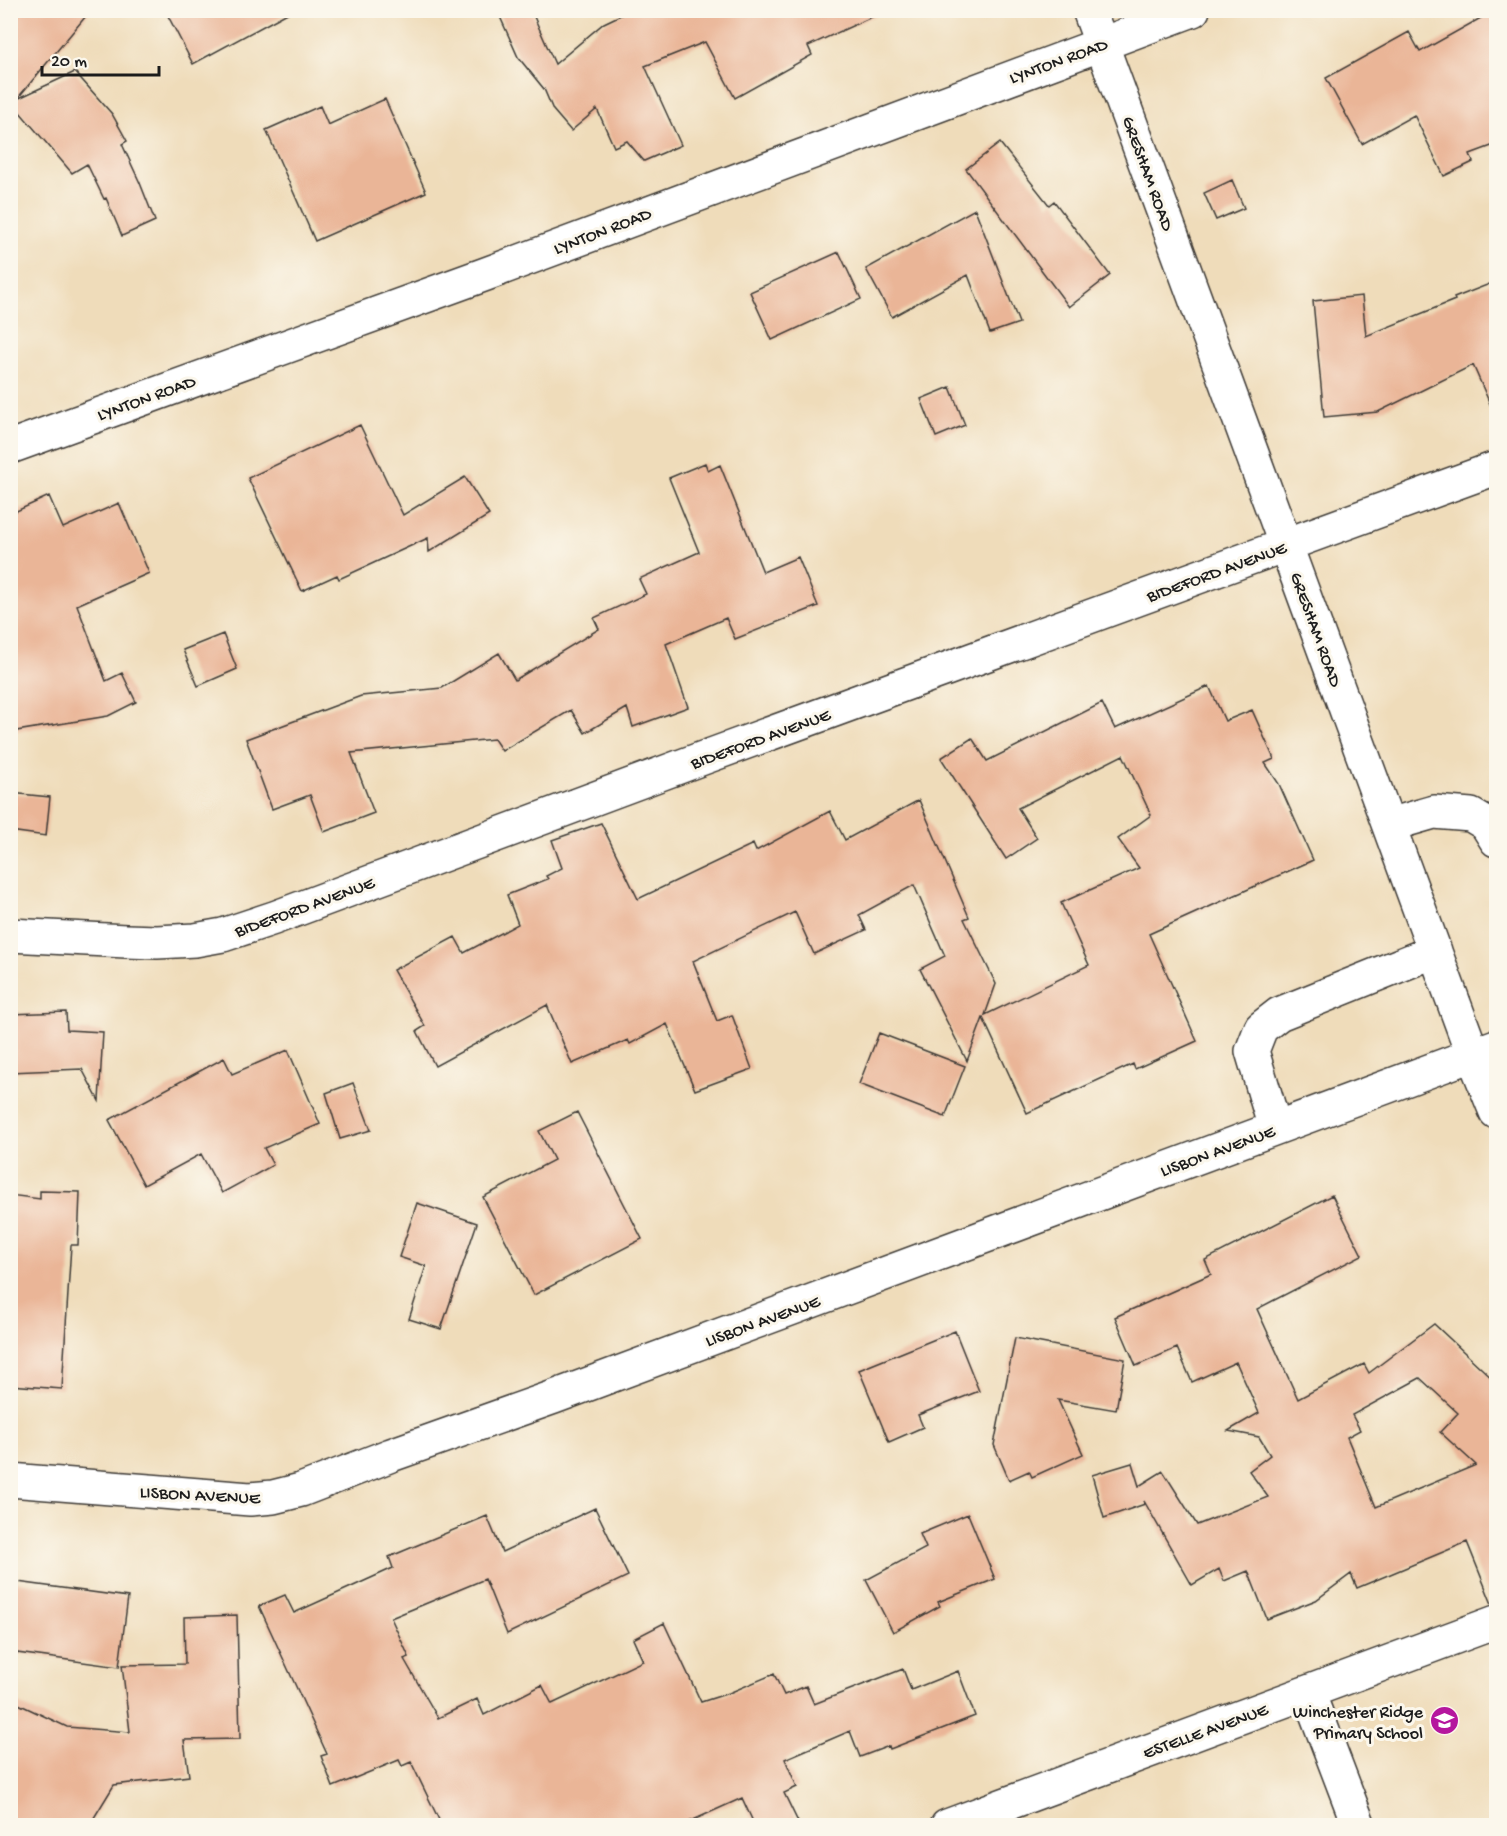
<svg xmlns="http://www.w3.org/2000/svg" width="1507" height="1836" font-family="'Gochi Hand',sans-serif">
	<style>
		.building { fill: #eab597; fill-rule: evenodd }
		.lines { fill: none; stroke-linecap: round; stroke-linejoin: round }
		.minor-casing { stroke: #3c3934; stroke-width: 36 }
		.minor { stroke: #fff; stroke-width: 33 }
		.labels { text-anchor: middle; stroke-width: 6; stroke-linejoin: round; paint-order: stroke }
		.street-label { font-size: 18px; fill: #1c1c1c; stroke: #fbf7ec }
		.poi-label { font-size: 18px; fill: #1c1c1c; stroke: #fbf7ec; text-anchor: end }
	</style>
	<rect width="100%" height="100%" fill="#fbf7ec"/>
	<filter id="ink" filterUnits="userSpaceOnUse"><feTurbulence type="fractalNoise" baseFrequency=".0167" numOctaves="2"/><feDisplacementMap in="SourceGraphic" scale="12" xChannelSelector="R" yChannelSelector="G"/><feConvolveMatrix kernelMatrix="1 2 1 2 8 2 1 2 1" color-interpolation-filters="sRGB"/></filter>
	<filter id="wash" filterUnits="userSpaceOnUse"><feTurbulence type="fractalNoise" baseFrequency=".008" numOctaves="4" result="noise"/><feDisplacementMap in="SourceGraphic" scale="24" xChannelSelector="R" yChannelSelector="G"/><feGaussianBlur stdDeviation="1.35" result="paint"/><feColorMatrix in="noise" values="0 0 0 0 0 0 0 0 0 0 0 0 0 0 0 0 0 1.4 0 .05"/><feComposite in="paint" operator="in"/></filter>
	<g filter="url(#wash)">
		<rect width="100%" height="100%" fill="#efdcba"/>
		<g id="blocks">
			<path class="building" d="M10,10H91L17,99L75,72L112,114L127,141L122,144L140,183L155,221L122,236L106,198L104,199L87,164L72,173L13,104L10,107Z
				M165,10H293L193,64Z
				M497,10H531L555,64L604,23L631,10H887L808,46L812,55L735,98L705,42L645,66L681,145L644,161L627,141L614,147L597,109L571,131L553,110L544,89L518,57Z
				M1495,10H1497V144L1470,154L1473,162L1444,176L1414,115L1362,144L1326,78L1409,32L1420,52Z
				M385,99L426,192L315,241L266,130L320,106L328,125Z
				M1000,143L1049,205L1054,201L1110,275L1069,307L966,169Z
				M1232,180L1244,208L1216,220L1204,193Z
				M975,209L1019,323L990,333L968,275L892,317L866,269Z
				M839,252L861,299L772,340L750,292Z
				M1497,281V420L1473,365L1378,412L1324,417L1313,301L1362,296L1366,336L1455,300L1454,298Z
				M950,387L965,425L936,437L921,399Z
				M360,425L403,515L465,477L489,515L429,552L428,538L339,579L337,575L302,591L248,478Z
				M705,463L708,471L720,465L763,572L798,557L818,606L735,639L726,618L666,644L688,707L633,727L627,708L585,733L571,710L502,751L494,739L351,753L374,813L324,832L310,795L272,809L246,739L361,696L442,688L499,653L515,680L599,629L594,618L646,594L639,579L699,552L669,478Z
				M49,496L63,528L119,503L149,573L77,605L106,681L122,673L136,702L108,716L10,732V514Z
				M223,634L237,669L198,686L183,650Z
				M1209,686L1225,721L1252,710L1274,759L1265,763L1279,784L1313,860L1149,934L1197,1041L1135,1069L1133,1064L1027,1113L983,1018L967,1061L920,969L945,956L914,885L859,915L866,930L814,954L795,912L693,961L717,1021L732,1015L752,1069L695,1090L667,1024L630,1044L628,1040L572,1064L547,1005L435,1066L417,1031L425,1026L393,970L455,937L464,953L518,924L507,895L548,879L546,876L562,868L552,840L601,823L638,899L753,844L756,851L830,811L845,840L919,800L969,917L964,919L996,984L985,1015L1089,965L1061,903L1139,868L1118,839L1151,815L1123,755L1018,808L1037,838L1006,859L941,758L972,738L987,761L1102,703L1115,729Z
				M10,793L50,797L46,836L10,831Z
				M66,1012L67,1030L103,1032L99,1101L82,1069L10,1072V1014Z
				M879,1033L965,1066L945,1117L859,1084Z
				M288,1050L320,1124L264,1148L273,1165L222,1193L201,1154L144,1185L109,1120L224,1058L232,1074Z
				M353,1083L371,1130L340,1139L326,1093Z
				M577,1112L642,1239L534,1295L483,1197L554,1160L539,1131Z
				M40,1191L80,1192L78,1245H71L62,1389L10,1385V1195L40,1199Z
				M1332,1195L1362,1255L1257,1309L1298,1399L1364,1364L1369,1373L1434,1324L1497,1383V1604H1492L1467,1542L1357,1588L1351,1574L1316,1600L1267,1619L1248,1571L1224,1581L1219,1569L1192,1585L1144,1501L1145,1504L1104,1518L1092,1475L1132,1463L1139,1486L1163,1471L1197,1525L1268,1497L1249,1471L1270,1455L1259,1437L1228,1431L1259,1413L1236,1362L1192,1382L1177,1348L1136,1366L1115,1317L1211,1274L1205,1260ZM1420,1378L1458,1413L1440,1432L1476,1465L1376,1507L1347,1437L1360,1430L1352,1415Z
				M417,1203L477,1223L441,1329L409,1319L426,1266L399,1257Z
				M955,1331L979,1391L918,1415L923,1427L889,1442L859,1370Z
				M1015,1338L1125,1359L1116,1410L1058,1400L1083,1454L1032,1477L1029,1471L1009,1480L994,1445Z
				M595,1508L628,1576L507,1634L485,1579L391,1618L409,1657L404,1659L438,1718L477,1699L484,1715L542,1685L552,1704L643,1661L633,1639L664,1623L701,1702L729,1693L774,1674L784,1695L806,1686L814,1704L903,1669L911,1690L958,1671L975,1716L890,1749L889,1746L860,1757L850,1731L785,1759L797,1787L784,1793L800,1826H755L742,1798L680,1826H442L411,1762L402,1766L399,1760L333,1787L321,1756L327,1754L259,1606L285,1595L294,1613L393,1568L389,1557L487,1516L502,1552Z
				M968,1514L995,1579L938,1602L940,1606L893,1632L866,1580L926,1548L920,1534Z
				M10,1581L128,1597L119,1667L10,1652Z
				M237,1615L240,1739L184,1740L189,1776L114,1785L89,1826H10V1700L67,1727L130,1732L122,1665L185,1664L184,1617Z"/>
		</g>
	</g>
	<g filter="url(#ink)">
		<use href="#blocks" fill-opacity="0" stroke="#3c3934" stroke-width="1.5"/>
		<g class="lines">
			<defs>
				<path id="minor" d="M1089,10L1473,1055L1496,1112
					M10,447L486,274L1193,10
					M1389,825L1434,812L1471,815L1486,824L1496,840
					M10,935L126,941L157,942L195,940L223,935L274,918L703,758L1496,468
					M1275,1128L1252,1051L1261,1028L1279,1014L1435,951
					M10,1480L250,1499L273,1497L301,1490L391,1455L554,1397L1496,1046
					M1308,1692L1359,1826
					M947,1826L1496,1622"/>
			</defs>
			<use href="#minor" class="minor-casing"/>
			<use href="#minor" class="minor"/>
		</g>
	</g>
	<defs>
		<symbol id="school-disc" viewBox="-11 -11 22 22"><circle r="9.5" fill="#b5179e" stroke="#fbf7ec"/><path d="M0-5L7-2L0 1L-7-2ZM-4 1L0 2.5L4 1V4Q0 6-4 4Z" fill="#fff"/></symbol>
	</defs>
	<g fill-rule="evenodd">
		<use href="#school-disc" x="1428" y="1704" width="33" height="33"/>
	</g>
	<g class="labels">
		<g class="street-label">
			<text transform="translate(1058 60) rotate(-20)" y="6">LYNTON ROAD</text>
			<text transform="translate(1149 173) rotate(70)" y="6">GRESHAM ROAD</text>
			<text transform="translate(602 230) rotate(-21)" y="6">LYNTON ROAD</text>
			<text transform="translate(146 397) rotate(-20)" y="6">LYNTON ROAD</text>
			<text transform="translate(1216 571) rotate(-20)" y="6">BIDEFORD AVENUE</text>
			<text transform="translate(1317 629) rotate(70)" y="6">GRESHAM ROAD</text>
			<text transform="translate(760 738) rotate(-20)" y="6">BIDEFORD AVENUE</text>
			<text transform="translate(304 906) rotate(-20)" y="6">BIDEFORD AVENUE</text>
			<text transform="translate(1217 1150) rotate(-20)" y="6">LISBON AVENUE</text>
			<text transform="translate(762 1320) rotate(-20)" y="6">LISBON AVENUE</text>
			<text transform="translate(200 1494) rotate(3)" y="6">LISBON AVENUE</text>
			<text transform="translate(1205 1730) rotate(-20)" y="6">ESTELLE AVENUE</text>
		</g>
		<g class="poi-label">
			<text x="1423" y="1717">Winchester Ridge<tspan x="1423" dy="21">Primary School</tspan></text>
		</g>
	</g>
	<rect width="1507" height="1836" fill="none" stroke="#fbf7ec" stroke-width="36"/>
	<path d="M42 66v9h117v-9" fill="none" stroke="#1c1c1c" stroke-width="3"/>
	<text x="51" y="66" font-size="18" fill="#1c1c1c" stroke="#fbf7ec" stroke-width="4.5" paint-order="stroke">20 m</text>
</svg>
